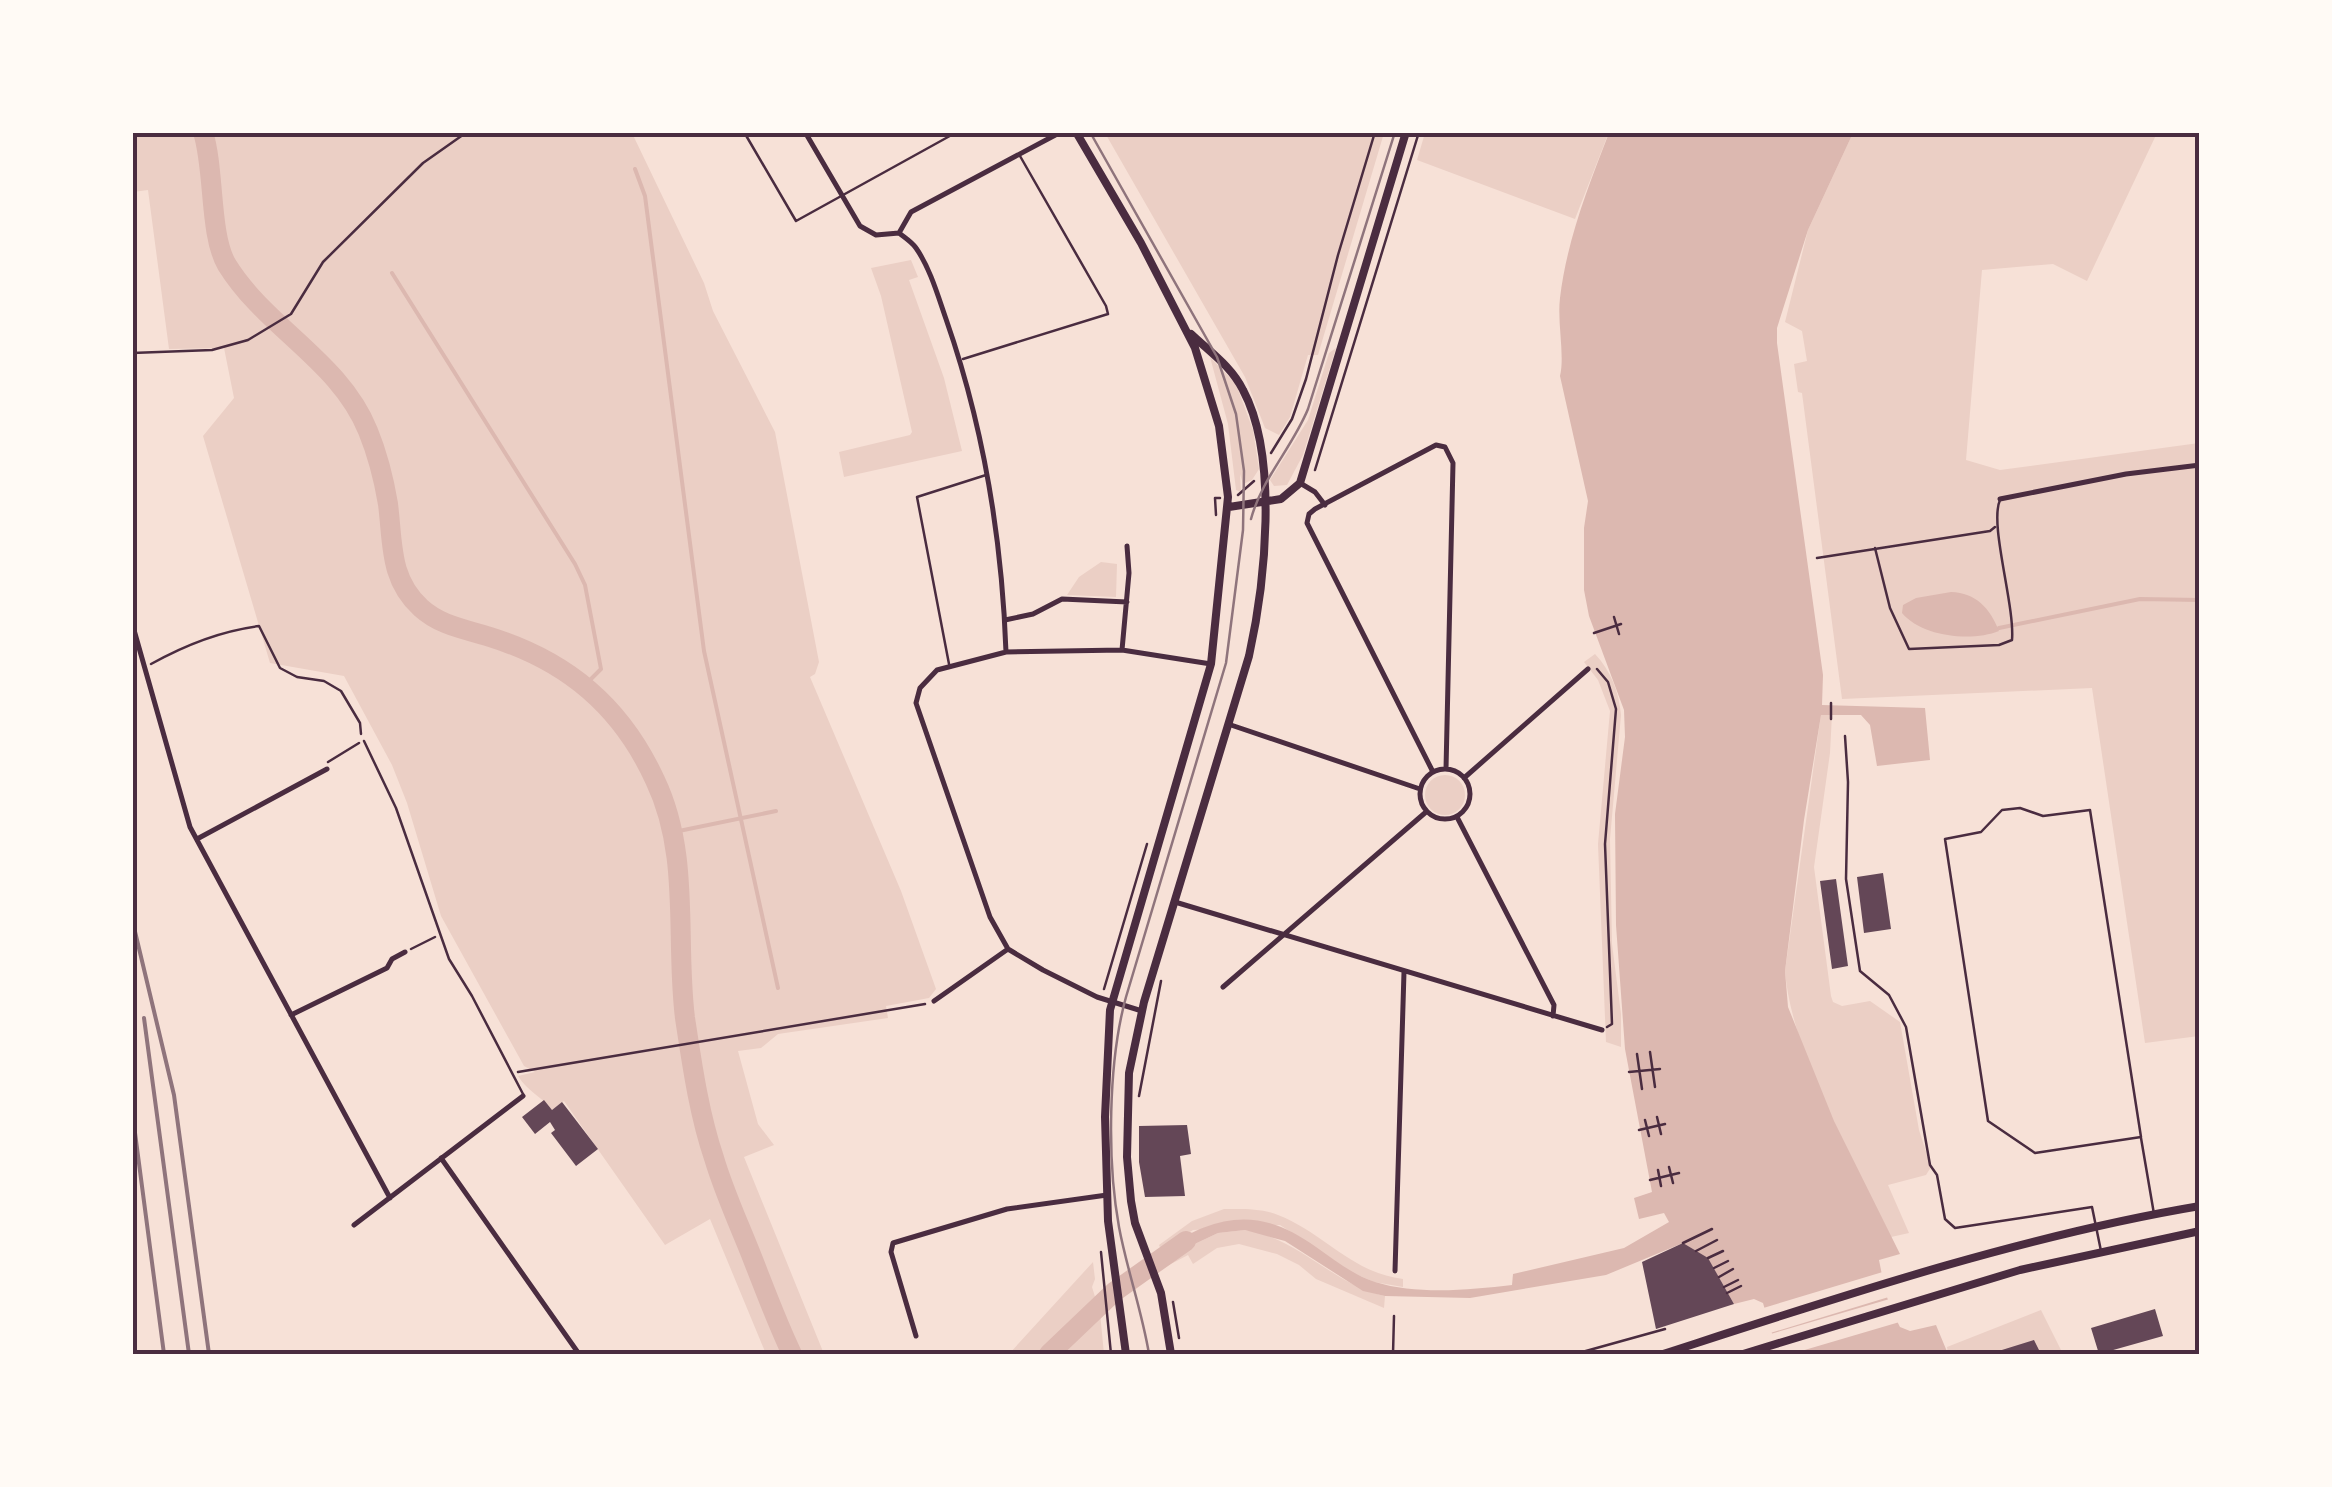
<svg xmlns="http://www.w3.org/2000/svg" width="2332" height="1487" font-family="Karla,sans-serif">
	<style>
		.green { fill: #ebcfc5 }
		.water { fill: #dcb8b0 }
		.pier { fill: #f7e1d7 }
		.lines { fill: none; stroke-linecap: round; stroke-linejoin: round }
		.stream { stroke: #dcb8b0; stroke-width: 4 }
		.river { stroke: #dcb8b0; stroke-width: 20 }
		.building { fill: #644757 }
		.path { stroke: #4a2c40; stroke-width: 2.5 }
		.service { stroke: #4a2c40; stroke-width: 2.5 }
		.minor { stroke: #4a2c40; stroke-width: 5 }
		.secondary { stroke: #4a2c40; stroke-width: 8 }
		.tram { stroke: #8f747c; stroke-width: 2.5 }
		.rail { stroke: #8f747c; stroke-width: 4 }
		.neatline { fill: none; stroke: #4a2c40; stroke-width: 4 }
	</style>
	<rect width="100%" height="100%" fill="#f7e1d7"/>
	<path class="green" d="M1603,132L1607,137L1575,219L1417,160L1425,133Z
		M133,133H632L704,283L713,311L775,432L819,662L815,674L810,677L901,891L936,989L929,998L886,1006L888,1018L778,1034L761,1048L738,1051L758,1124L774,1145L744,1157L824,1354H766L710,1219L665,1245L564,1101L552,1110C541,1096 528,1092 518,1076L535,1072L524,1066L441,916L407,803L392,765L344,676L270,663L203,436L234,398L224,348L169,349L148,190L133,192Z
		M1105,133H1384L1318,355H1308L1290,417L1279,435L1265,428L1245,377Z
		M1853,133H2157L2087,281L2053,264L1982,270L1966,460L2000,470L2199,443V1036L2145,1043L2092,688L1842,699L1802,393L1798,392L1794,364L1807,361L1802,331L1785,322L1808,230Z
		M911,260L918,277L909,280L944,378L962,451L844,477L839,452L910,435L912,432L881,296L871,268Z
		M1336,348L1303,455L1287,485L1274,486L1270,480L1308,420L1329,353Z
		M1210,357L1236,384L1253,430L1259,469L1252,480L1243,484L1240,474L1241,492L1236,490L1228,424Z
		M1101,562L1117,564L1116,597L1067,595L1079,577Z
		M1595,654C1611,671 1619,692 1621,715L1610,839L1612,944L1621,1014V1047L1606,1042L1598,844L1610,711L1598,680L1584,662Z
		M1821,714H1832L1830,753L1814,867L1831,996L1833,1002L1842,1006L1870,1001L1900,1022L1919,1130L1931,1167L1926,1175L1888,1185L1909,1233L1891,1237C1853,1161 1792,1054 1785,971Z
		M1425 795a20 20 0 1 1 40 0a20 20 0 1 1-40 0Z
		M1224,1209C1241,1209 1262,1208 1278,1215C1324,1233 1352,1273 1403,1279V1287L1374,1282L1351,1272L1280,1225L1193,1230L1161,1250L1159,1245L1192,1221Z
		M1245,1230C1302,1239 1331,1284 1385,1296L1384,1308L1316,1279L1299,1265L1277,1254L1239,1244L1217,1248L1193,1264L1188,1255L1169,1265L1165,1258L1218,1233Z
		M1093,1262L1095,1279L1092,1287L1100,1313L1104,1354H1009Z
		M2041,1310L2063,1354H1948L1947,1347Z"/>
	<path class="water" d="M1609,133H1853L1808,230L1777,328V343L1823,675L1822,705L1925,708L1930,760L1877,766L1870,725L1861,715H1821L1804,820L1785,971L1788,1007L1834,1121L1900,1254L1879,1260L1882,1275L1877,1296L1886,1294L1889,1303L1887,1323L1897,1321L1900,1327L1910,1331L1936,1325L1948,1354H1778L1763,1303L1754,1299L1734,1304L1708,1259L1683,1243L1606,1275L1470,1298L1385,1296L1363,1291L1285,1241L1245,1230L1218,1233L1165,1258L1161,1250C1218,1214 1259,1206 1316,1247C1335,1260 1353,1275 1375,1282C1417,1295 1469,1290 1512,1285L1513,1274L1624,1248L1669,1222L1664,1213L1639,1219L1634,1198L1652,1192L1625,1049L1616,925L1615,814L1625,737L1624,710L1589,616L1584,590V528L1588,501L1560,376C1565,355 1557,323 1560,298C1567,240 1588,187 1609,133Z
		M1951,592C1976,593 1990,608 1999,631C1972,642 1922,637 1902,613L1903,605L1916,598Z"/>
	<path class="pier" d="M1886,1271V1279L1879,1282L1881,1290L1888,1289L1892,1296L1767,1334L1760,1309Z
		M1893,1298L1894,1305L1888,1308L1891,1317L1898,1316L1903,1321L1791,1354H1772L1767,1335Z"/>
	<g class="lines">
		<path class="stream" d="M635,169L645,196L704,651L778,988
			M392,273L575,564L585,585L601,669L585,685
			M1999,628L2140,599L2200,600
			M674,832L776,811"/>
		<path class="river" d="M203,132C215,170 209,235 227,265C266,328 340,361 368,431C377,453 384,480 388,504C393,543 389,579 421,608C441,626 465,629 490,637C567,661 621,706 655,780C691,855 675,938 685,1018C692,1064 699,1114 714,1158C724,1192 739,1224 752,1257C765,1290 777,1323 792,1354
			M1049,1354L1114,1292L1186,1241"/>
	</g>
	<path class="building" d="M1883,873L1891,929L1864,933L1857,877Z
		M1836,879L1848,966L1832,969L1820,881Z
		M544,1100L552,1110L562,1102L598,1149L576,1166L551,1133L555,1130L550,1122L535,1134L522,1117Z
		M1187,1125L1191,1154L1180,1156L1185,1196L1145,1197L1139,1162V1126Z
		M1683,1243L1708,1258L1734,1304L1656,1329L1642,1262Z
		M2155,1309L2163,1336L2099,1354L2091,1328Z
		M2034,1340L2041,1354H1989Z"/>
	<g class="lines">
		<path class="path" d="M132,353L212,350L248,340L291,314L323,262L423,163L467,132
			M1271,453L1292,419L1306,379L1338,255L1375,132
			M1315,470L1419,132
			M1238,495L1254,481
			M1216,515L1215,498H1220
			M1614,617L1619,634
			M1594,633L1621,624
			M151,664C185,645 220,631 259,626L280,668L297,677L324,681L341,691L360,723L361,734
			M1597,669L1608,682L1616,709L1605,844L1612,1024L1607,1027
			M1831,703V719
			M328,762L359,743
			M411,949L435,937
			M1104,989L1147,844
			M1650,1052L1655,1087
			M1637,1054L1642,1089
			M518,1072L925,1004
			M1629,1072L1660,1069
			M1139,1096L1161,981
			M1657,1117L1661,1134
			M1645,1120L1649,1136
			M1639,1130L1665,1124
			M1669,1167L1673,1183
			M1658,1170L1661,1186
			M1650,1180L1679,1173
			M1683,1243L1712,1229
			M1696,1251L1717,1240
			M1101,1252L1111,1354
			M1708,1258L1723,1251
			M1714,1268L1728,1261
			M1719,1277L1733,1269
			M1724,1287L1738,1280
			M1727,1293L1741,1286
			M1173,1302L1179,1338"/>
		<path class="service" d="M744,132L796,221L957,132
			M963,359L1108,314L1106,306L1020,156
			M1875,548L1890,608L1909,649L1999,645L2012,640C2015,605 1989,524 2000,500
			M1817,558L1990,531L1995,527
			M949,664L917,497L986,475
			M1845,736L1848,782L1846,879L1860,971L1889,995L1906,1027L1930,1165L1937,1175L1945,1219L1955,1228L2092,1207L2101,1251
			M364,741L396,808L449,959L472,996L523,1094
			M2020,808L2043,816L2090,810L2141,1137L2035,1153L1988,1121L1945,839L1981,832L2002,810Z
			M2141,1138L2154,1214
			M1393,1354L1394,1316
			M1575,1354L1665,1329"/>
		<path class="minor" d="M805,132L860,226L876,235L899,233C904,237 912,242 916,248C930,268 938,296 946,319C983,425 1002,540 1006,652
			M899,233L911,212L1061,132
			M1300,483L1315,492L1325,505
			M2000,499L2126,474L2200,465
			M1005,620L1033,614L1062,599L1127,602
			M132,623L190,827L390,1198
			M1122,650L1129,573L1127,546
			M1228,724L1420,789
			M1420 794a25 25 0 1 1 50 0a25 25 0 1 1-50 0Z
			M1433,772L1307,523L1309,514L1315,509L1436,445L1445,447L1453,463L1446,769
			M1464,778L1588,669
			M1457,817L1554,1005L1553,1016
			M197,839L327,769
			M1175,902L1602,1030
			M1223,987L1426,812
			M934,1001L1008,949
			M1142,1011L1097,997L1043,970L1008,949L990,917L916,703L920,688L937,670L1006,652L1122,650L1211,664
			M291,1015L387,968L392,959L405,952
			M441,1158L579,1354
			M354,1225L523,1096
			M1395,1271L1404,972
			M916,1336L891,1252L893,1243L1007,1209L1107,1195"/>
		<path class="secondary" d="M1076,132L1141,243L1195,348L1219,426L1228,497L1211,664L1110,1010L1105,1117L1108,1221L1126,1354
			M1229,507L1281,499L1300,483L1406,132
			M1171,1354L1161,1293L1135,1223L1131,1201L1127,1157L1129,1073L1144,1002L1249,656C1265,584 1279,457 1243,390C1231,366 1210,352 1191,334
			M1663,1354C1836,1298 2021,1236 2200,1206
			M1743,1354L2020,1270L2200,1231"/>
		<path class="tram" d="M1090,132L1217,357L1236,414L1244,471L1243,530L1226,663L1126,997C1108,1062 1107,1161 1119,1227C1127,1270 1142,1311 1149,1354
			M1251,519C1262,478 1292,448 1308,409L1395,132"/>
		<path class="rail" d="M132,919L174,1095L209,1354
			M144,1018L189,1354
			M132,1110L164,1354"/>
	</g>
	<rect width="2332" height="1487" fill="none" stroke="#fffaf5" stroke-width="270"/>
	<rect x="135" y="135" width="2062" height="1217" class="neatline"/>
</svg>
